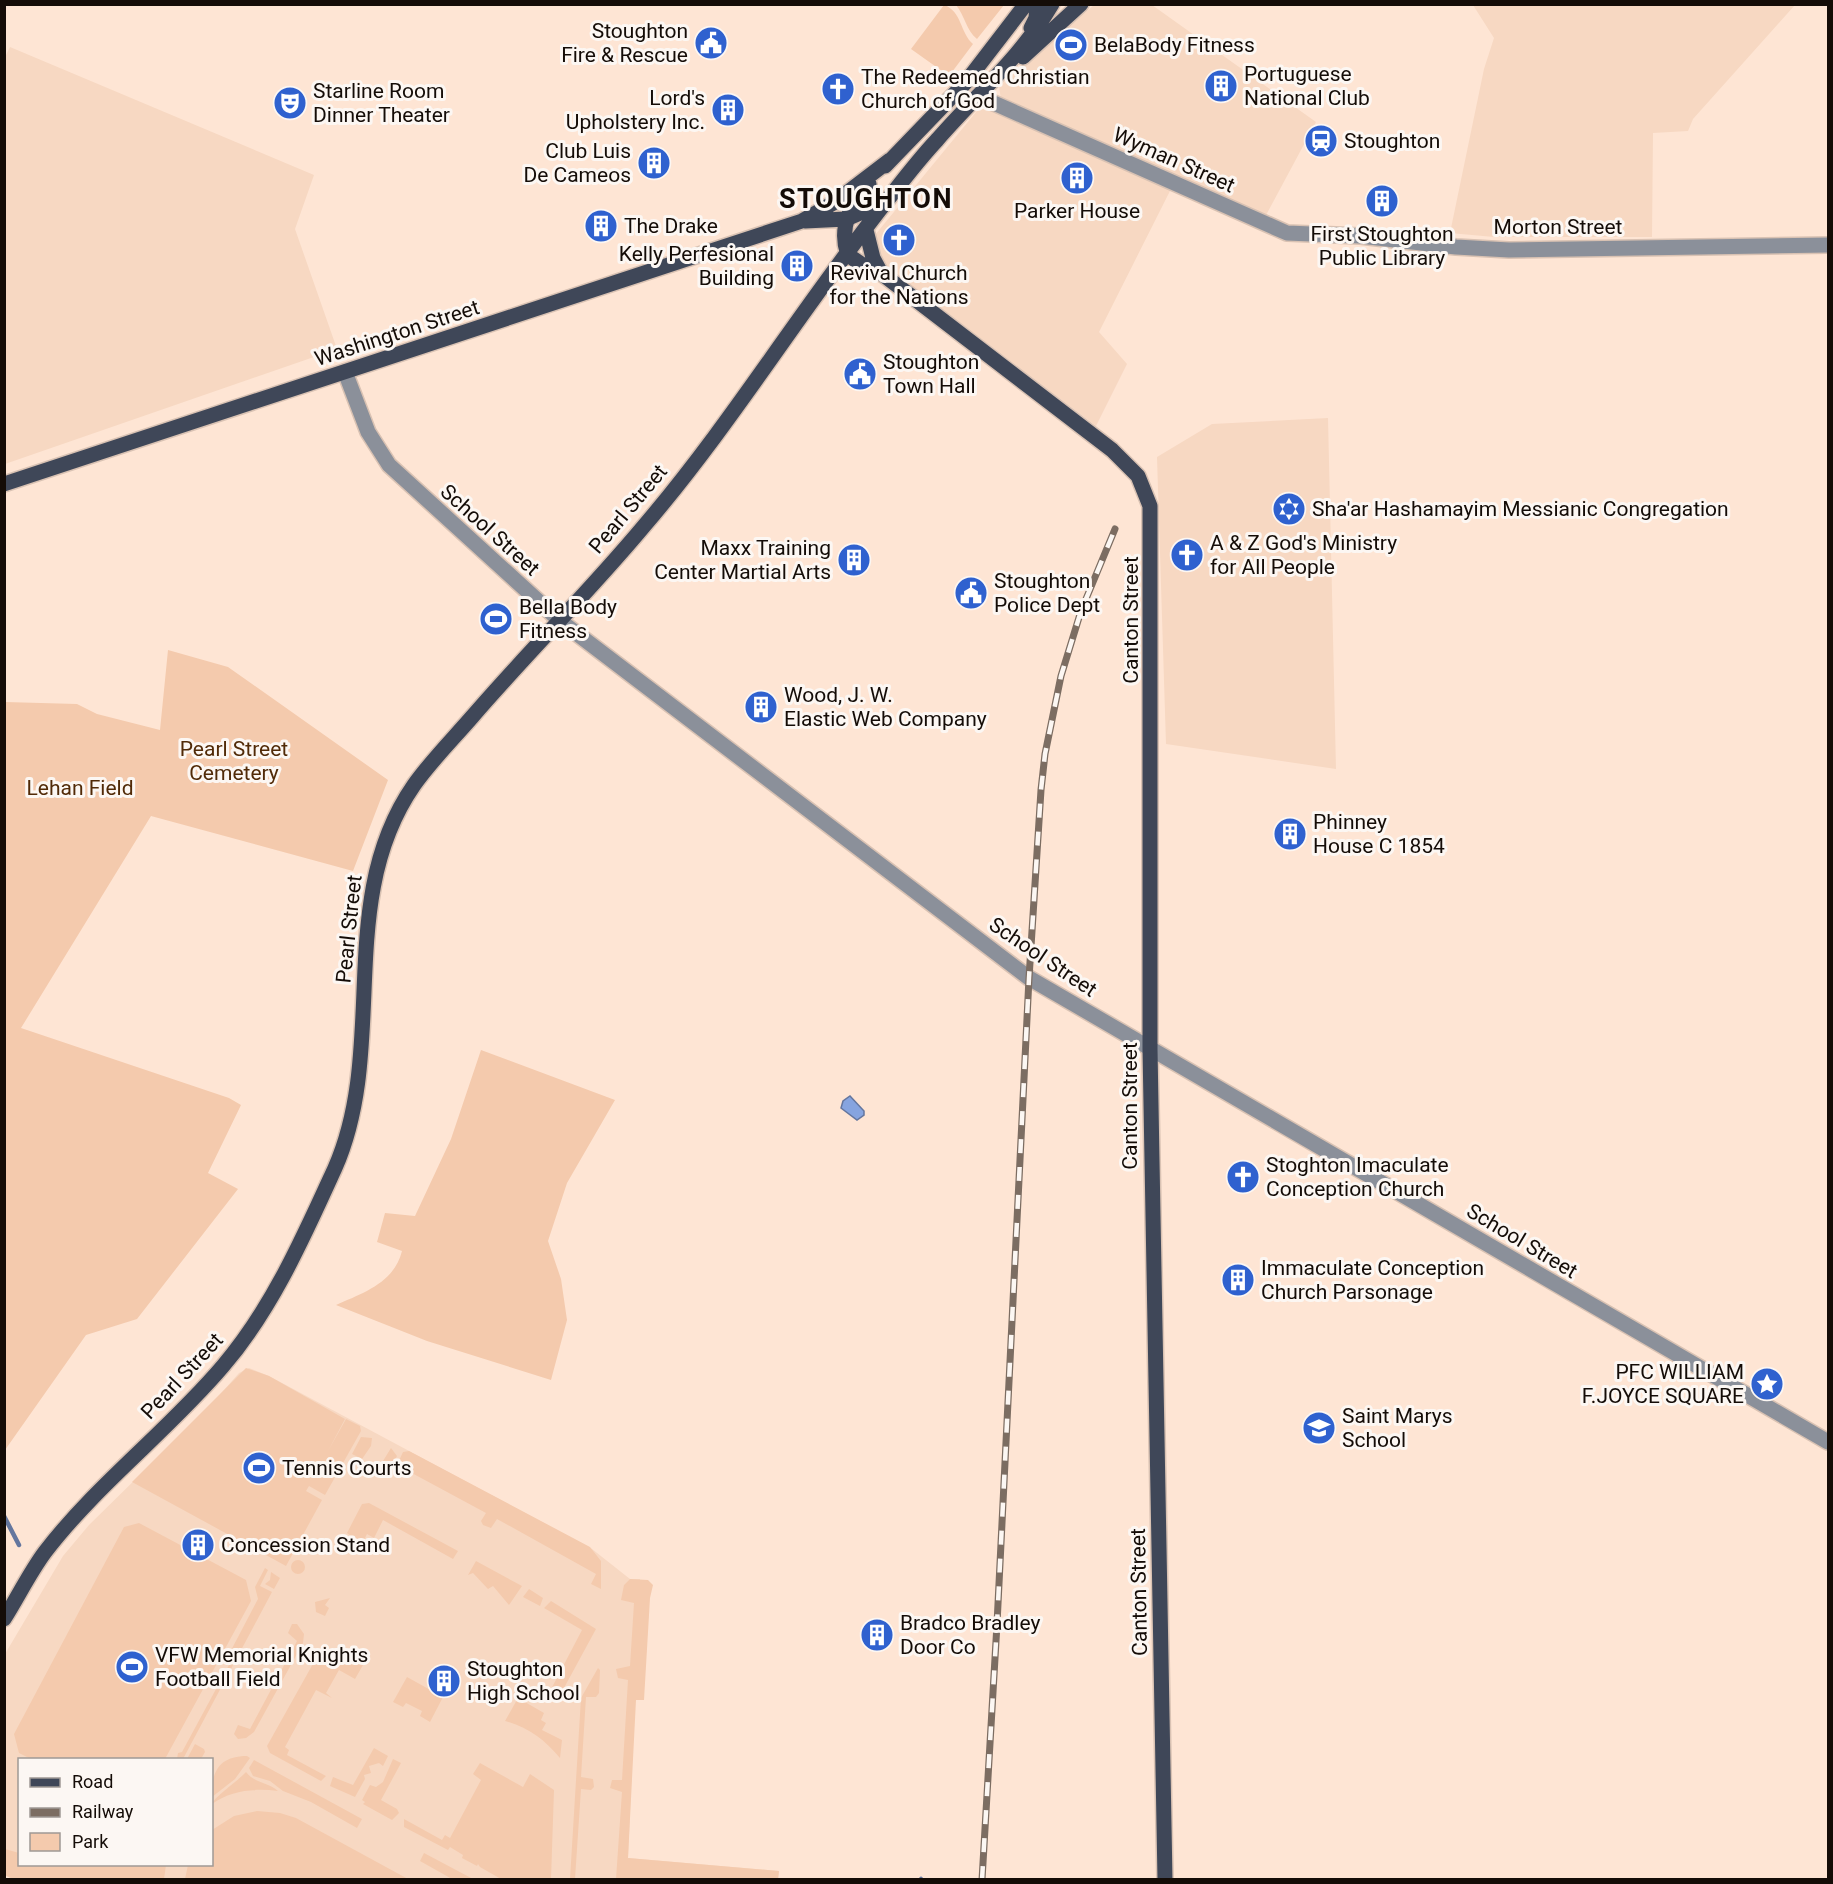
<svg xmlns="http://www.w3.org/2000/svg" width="1833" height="1884" font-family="Roboto,sans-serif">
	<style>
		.built { fill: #f7d8c2; fill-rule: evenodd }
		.green { fill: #f4caad }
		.water { fill: #86a4df; stroke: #64769e; stroke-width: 1.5 }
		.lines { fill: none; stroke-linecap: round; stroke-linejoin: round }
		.stream { stroke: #64769e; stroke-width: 4.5 }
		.minor-casing { stroke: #d9c2b3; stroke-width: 18 }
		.major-casing { stroke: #d9c2b3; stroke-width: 18 }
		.minor { stroke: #8b909a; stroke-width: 15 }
		.major { stroke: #3f4758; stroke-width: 15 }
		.rail-casing { stroke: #7c6d62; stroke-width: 7 }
		.rail { stroke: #fcf7f3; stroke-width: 4.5; stroke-dasharray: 14; stroke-linecap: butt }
		.labels { text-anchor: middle; stroke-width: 6; stroke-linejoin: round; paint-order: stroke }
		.poi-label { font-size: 21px; fill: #140c07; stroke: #fcf7f3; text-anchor: start }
		.street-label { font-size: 21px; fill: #140c07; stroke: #fcf7f3 }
		.park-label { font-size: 21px; fill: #512a07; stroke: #fcf7f3 }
		.district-label { font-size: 27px; font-weight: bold; letter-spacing: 1.5px; fill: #140c07; stroke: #fcf7f3 }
	</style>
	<rect width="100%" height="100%" fill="#fee5d4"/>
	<path class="built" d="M1094,5H1152L1316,122L1265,217L1001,100L999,86Z
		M1473,5H1795L1693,119L1688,131L1653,133L1652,237H1494L1450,233L1484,69L1494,38Z
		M10,47L314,175L295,229L337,349L5,464L4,59Z
		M981,106L1172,187L1099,332L1127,364L1096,426L883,264L875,235Z
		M1328,418L1336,769L1166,744L1157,457L1212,424Z
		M249,1368L269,1376L592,1549L630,1579H640L628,1858L779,1871L778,1880H13L5,1875V1654L63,1556L89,1525L209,1407L239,1373ZM20,1760H212V1864H20Z"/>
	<path class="green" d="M944,5C962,11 960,33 973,44L949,76L911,49Z
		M956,5H1004L977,39C966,30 965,16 956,5Z
		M168,650L228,667L388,780L353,871L151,816L21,1028L229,1098L241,1105L208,1173L238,1189L137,1319L86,1335L5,1450V702L77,704L97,714L160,730Z
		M481,1050L615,1100L567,1183L548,1241L561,1279L567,1320L551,1380L427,1341L336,1305C363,1293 394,1283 402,1251L377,1242L385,1213L415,1216L451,1139Z
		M246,1368L269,1376L345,1419L328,1451L346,1419L360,1426L361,1431L325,1495L309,1486L306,1491L322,1500L286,1566L132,1482Z
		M361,1437L372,1438L371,1446L362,1459L352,1454Z
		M391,1448L397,1456L387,1474L383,1461Z
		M409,1451L590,1547L601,1561V1589L591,1584L596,1574L497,1519L491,1528L483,1525L481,1521L486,1513L397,1465L403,1452Z
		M369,1503L458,1551L453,1559L383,1520L374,1538L367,1534L360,1548L349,1542L351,1536L347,1533L362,1504Z
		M139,1523L246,1580L251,1601L165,1759H31L19,1753L14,1734L124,1527Z
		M291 1567a7 7 0 1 1 14 0a7 7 0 1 1-14 0Z
		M476,1561L522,1586L509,1605L493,1586L488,1589L473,1573L468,1575Z
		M265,1568L268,1570L260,1586L272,1592L183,1759H177L178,1753L182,1752L229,1665L227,1658L258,1599L255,1587Z
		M271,1572L280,1578L274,1589L265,1584L270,1580Z
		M630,1579L648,1580L653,1585L650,1598L644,1700H636L628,1858L779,1871L778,1879H616L622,1792L610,1788L612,1780H622L628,1680L618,1678L616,1669L630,1666L634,1603L621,1600L624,1585Z
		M529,1589L543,1598L540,1606L523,1597Z
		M330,1598L325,1605L329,1608L325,1616L316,1612L315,1602Z
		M551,1601L596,1629L558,1699L548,1695L582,1630L544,1608Z
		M292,1624H297L304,1634L303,1643L254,1732L246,1738L238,1739L234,1734L238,1725L250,1729L297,1641L288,1633Z
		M332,1654L353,1665L356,1659L363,1665L355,1679L339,1670L326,1693L332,1698L316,1690L285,1747L289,1750L287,1755L326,1776L321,1781L270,1753L267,1746L314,1662L321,1665L324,1658L329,1661Z
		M598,1668L600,1670L599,1693L596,1697H586L581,1777L593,1779L594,1787L591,1790L581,1789L575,1879H570L581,1698Z
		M407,1677L443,1697L430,1722L420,1716L422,1711L406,1703L403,1707L393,1702Z
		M518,1698L544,1713L541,1720L546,1723L542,1730L562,1740L560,1758C545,1740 528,1727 505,1721Z
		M195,1744L204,1749L205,1752L201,1759H187Z
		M374,1748L388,1756L383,1766L379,1763L369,1766L371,1773L364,1775L365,1779L355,1797L330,1786L333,1777L353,1785Z
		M247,1756L250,1758L235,1779L212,1797C211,1772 219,1756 247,1756Z
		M393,1759L401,1763L381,1800L397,1809L399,1813L392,1820L363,1804L365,1802L362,1800L370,1785L376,1787L383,1782Z
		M254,1760L362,1819L357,1828L311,1802L283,1791L270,1781L253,1776L249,1768Z
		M480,1763L523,1787L530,1774L554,1790L551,1879H501L480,1867L478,1864L477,1866L462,1858L463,1855L450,1847L448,1850L404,1827V1819L442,1840L445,1835L450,1838L481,1780L473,1774Z
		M246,1772C254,1783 268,1782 278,1791C255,1788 231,1790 212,1804C214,1797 238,1781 246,1772Z
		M257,1811L280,1813L296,1818L408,1879H185L188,1865L212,1864V1830L234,1816Z
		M5,1849L19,1853L20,1864L166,1865L164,1879H13L5,1875Z
		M424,1853L473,1879H452L420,1861Z"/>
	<path class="water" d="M850,1096L864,1111V1115L857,1120L841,1108L843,1101Z"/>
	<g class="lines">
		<path class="stream" d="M4,1516L19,1545
			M921,1879L922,1880"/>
		<defs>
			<path id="minor" d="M978,96L1287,233L1360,236L1456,247L1509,250L1828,245
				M345,372L368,432L389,465L559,620L1029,978L1828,1442"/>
			<path id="major" d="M1031,28L1036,18L1037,4
				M1023,57L1081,4
				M885,166L966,82L1026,4
				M805,221L846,219L885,202
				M866,230L873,258L881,273
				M848,255L867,268L881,273L1112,450L1138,476L1150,506V1049L1165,1880
				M848,255C838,227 851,204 869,184
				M4,484L802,221L835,202L890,160
				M4,1619C18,1597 30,1572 45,1552C98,1483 168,1431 223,1366C272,1309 304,1236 335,1168C389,1045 334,900 414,785C431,761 452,740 472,717C528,652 589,592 644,526C734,421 806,301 893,193C907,175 921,157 937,140C976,95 1022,56 1052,4"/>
		</defs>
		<use href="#minor" class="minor-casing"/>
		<use href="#major" class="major-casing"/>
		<use href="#minor" class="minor"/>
		<use href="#major" class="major"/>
		<defs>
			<path id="rail" d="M982,1880L997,1624L1029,978L1041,790L1045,754L1061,676L1081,611L1115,529"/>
		</defs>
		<use href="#rail" class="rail-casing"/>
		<use href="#rail" class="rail"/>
	</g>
	<defs>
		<symbol id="civic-disc" viewBox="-11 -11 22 22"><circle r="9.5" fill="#2f61cf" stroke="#fcf7f3"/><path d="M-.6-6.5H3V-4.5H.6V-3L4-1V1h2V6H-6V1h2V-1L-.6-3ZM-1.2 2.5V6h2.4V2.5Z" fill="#fff"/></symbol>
		<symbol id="stadium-disc" viewBox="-11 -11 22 22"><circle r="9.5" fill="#2f61cf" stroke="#fcf7f3"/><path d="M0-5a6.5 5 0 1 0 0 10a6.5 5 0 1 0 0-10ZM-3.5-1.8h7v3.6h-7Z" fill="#fff"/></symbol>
		<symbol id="building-disc" viewBox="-11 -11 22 22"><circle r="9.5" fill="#2f61cf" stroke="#fcf7f3"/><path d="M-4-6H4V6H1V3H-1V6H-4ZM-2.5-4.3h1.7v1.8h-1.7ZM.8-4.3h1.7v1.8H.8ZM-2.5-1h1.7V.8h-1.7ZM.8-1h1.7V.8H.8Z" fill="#fff"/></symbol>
		<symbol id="church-disc" viewBox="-11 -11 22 22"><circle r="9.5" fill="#2f61cf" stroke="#fcf7f3"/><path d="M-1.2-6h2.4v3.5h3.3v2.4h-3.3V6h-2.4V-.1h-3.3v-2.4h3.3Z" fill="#fff"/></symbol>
		<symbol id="theatre-disc" viewBox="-11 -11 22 22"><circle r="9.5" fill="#2f61cf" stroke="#fcf7f3"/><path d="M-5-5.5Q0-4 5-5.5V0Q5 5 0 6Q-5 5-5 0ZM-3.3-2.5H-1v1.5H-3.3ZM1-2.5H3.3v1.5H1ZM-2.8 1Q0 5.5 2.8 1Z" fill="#fff"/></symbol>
		<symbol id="station-disc" viewBox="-11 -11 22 22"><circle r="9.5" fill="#2f61cf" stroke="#fcf7f3"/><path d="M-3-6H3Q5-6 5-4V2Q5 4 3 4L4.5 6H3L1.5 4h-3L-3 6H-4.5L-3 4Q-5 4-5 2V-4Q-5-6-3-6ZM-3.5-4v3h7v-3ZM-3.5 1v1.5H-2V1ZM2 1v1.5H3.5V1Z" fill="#fff"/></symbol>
		<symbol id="synagogue-disc" viewBox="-11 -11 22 22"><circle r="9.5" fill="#2f61cf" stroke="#fcf7f3"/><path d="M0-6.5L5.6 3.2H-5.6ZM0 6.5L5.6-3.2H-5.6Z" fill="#fff"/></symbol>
		<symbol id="sight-disc" viewBox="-11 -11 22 22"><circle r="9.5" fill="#2f61cf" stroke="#fcf7f3"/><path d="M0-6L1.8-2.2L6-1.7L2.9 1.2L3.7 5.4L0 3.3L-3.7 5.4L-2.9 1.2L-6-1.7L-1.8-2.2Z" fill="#fff"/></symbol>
		<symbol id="school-disc" viewBox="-11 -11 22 22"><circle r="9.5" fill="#2f61cf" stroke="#fcf7f3"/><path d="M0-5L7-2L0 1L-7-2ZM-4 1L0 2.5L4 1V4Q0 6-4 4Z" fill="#fff"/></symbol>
	</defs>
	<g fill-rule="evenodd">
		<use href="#civic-disc" x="692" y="24" width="38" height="38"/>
		<use href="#stadium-disc" x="1052" y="26" width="38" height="38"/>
		<use href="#building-disc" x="1202" y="67" width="38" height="38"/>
		<use href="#church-disc" x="819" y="70" width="38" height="38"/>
		<use href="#theatre-disc" x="271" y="84" width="38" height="38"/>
		<use href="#building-disc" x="709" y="91" width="38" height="38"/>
		<use href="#station-disc" x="1302" y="122" width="38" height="38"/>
		<use href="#building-disc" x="635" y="144" width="38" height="38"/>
		<use href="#building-disc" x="1058" y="159" width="38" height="38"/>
		<use href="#building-disc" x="1363" y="182" width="38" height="38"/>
		<use href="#building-disc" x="582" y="207" width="38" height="38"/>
		<use href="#church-disc" x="880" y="221" width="38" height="38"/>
		<use href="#building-disc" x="778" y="247" width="38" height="38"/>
		<use href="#civic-disc" x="841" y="355" width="38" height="38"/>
		<use href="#synagogue-disc" x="1270" y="490" width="38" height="38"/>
		<use href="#church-disc" x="1168" y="536" width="38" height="38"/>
		<use href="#building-disc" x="835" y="541" width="38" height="38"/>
		<use href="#civic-disc" x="952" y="574" width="38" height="38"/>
		<use href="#stadium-disc" x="477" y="600" width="38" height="38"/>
		<use href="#building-disc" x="742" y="688" width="38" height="38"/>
		<use href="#building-disc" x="1271" y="815" width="38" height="38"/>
		<use href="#church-disc" x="1224" y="1158" width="38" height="38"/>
		<use href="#building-disc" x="1219" y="1261" width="38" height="38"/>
		<use href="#sight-disc" x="1748" y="1365" width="38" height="38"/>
		<use href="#school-disc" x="1300" y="1409" width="38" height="38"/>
		<use href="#stadium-disc" x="240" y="1449" width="38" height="38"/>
		<use href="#building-disc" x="179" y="1526" width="38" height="38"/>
		<use href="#building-disc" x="858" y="1616" width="38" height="38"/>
		<use href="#stadium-disc" x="113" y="1648" width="38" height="38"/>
		<use href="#building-disc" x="425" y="1662" width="38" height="38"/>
	</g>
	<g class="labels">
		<g class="poi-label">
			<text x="688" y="38" text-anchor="end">Stoughton<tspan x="688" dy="24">Fire &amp; Rescue</tspan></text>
			<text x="1094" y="52">BelaBody Fitness</text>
			<text x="1244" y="81">Portuguese<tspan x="1244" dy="24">National Club</tspan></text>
			<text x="861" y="84">The Redeemed Christian<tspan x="861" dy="24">Church of God</tspan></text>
			<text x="313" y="98">Starline Room<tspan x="313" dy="24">Dinner Theater</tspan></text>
			<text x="705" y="105" text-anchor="end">Lord's<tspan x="705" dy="24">Upholstery Inc.</tspan></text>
			<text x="1344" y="148">Stoughton</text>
			<text x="631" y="158" text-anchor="end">Club Luis<tspan x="631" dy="24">De Cameos</tspan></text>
			<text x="1077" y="218" text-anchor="middle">Parker House</text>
			<text x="624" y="233">The Drake</text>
			<text x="1382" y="241" text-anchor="middle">First Stoughton<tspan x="1382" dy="24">Public Library</tspan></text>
			<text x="774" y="261" text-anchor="end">Kelly Perfesional<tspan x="774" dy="24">Building</tspan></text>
			<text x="899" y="280" text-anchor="middle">Revival Church<tspan x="899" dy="24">for the Nations</tspan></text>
			<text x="883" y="369">Stoughton<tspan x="883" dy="24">Town Hall</tspan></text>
			<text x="1312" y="516">Sha'ar Hashamayim Messianic Congregation</text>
			<text x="1210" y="550">A &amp; Z God's Ministry<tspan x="1210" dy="24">for All People</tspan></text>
			<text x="831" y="555" text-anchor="end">Maxx Training<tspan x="831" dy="24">Center Martial Arts</tspan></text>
			<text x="994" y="588">Stoughton<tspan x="994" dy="24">Police Dept</tspan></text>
			<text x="519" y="614">Bella Body<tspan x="519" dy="24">Fitness</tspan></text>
			<text x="784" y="702">Wood, J. W.<tspan x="784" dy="24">Elastic Web Company</tspan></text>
			<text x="1313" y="829">Phinney<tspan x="1313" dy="24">House C 1854</tspan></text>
			<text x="1266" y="1172">Stoghton Imaculate<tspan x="1266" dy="24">Conception Church</tspan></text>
			<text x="1261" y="1275">Immaculate Conception<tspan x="1261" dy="24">Church Parsonage</tspan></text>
			<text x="1744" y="1379" text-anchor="end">PFC WILLIAM<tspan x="1744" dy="24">F.JOYCE SQUARE</tspan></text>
			<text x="1342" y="1423">Saint Marys<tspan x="1342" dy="24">School</tspan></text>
			<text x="282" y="1475">Tennis Courts</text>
			<text x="221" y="1552">Concession Stand</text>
			<text x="900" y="1630">Bradco Bradley<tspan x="900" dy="24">Door Co</tspan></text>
			<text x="155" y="1662">VFW Memorial Knights<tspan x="155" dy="24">Football Field</tspan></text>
			<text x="467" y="1676">Stoughton<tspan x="467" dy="24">High School</tspan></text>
		</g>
		<g class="street-label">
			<text transform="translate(1174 160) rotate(24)" y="7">Wyman Street</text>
			<text x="1558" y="234">Morton Street</text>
			<text transform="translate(397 333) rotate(-18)" y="7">Washington Street</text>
			<text transform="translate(628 509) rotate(-50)" y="7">Pearl Street</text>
			<text transform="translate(490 530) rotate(42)" y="7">School Street</text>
			<text transform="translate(1131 620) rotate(-90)" y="7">Canton Street</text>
			<text transform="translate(349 929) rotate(-84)" y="7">Pearl Street</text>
			<text transform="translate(1043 957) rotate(34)" y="7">School Street</text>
			<text transform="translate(1130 1106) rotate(-90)" y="7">Canton Street</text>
			<text transform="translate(1522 1241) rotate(31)" y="7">School Street</text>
			<text transform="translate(182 1376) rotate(-47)" y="7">Pearl Street</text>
			<text transform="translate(1139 1592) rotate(-91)" y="7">Canton Street</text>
		</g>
		<g class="park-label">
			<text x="234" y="756">Pearl Street<tspan x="234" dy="24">Cemetery</tspan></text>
			<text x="80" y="795">Lehan Field</text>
		</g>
		<g class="district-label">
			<text x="866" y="208">STOUGHTON</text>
		</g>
	</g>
	<rect width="1833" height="1884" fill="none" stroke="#140c07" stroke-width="12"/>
	<rect x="18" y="1758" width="195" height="108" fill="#fcf7f3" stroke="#9f9995" stroke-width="1.5"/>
	<rect x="30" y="1778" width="30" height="9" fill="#3f4758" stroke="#9f9995" stroke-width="1.5"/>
	<text x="72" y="1788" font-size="18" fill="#140c07">Road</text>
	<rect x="30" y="1808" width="30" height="9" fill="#7c6d62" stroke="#9f9995" stroke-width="1.5"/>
	<text x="72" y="1818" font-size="18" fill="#140c07">Railway</text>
	<rect x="30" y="1833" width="30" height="18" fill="#f4caad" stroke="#9f9995" stroke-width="1.5"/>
	<text x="72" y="1848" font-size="18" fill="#140c07">Park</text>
</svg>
